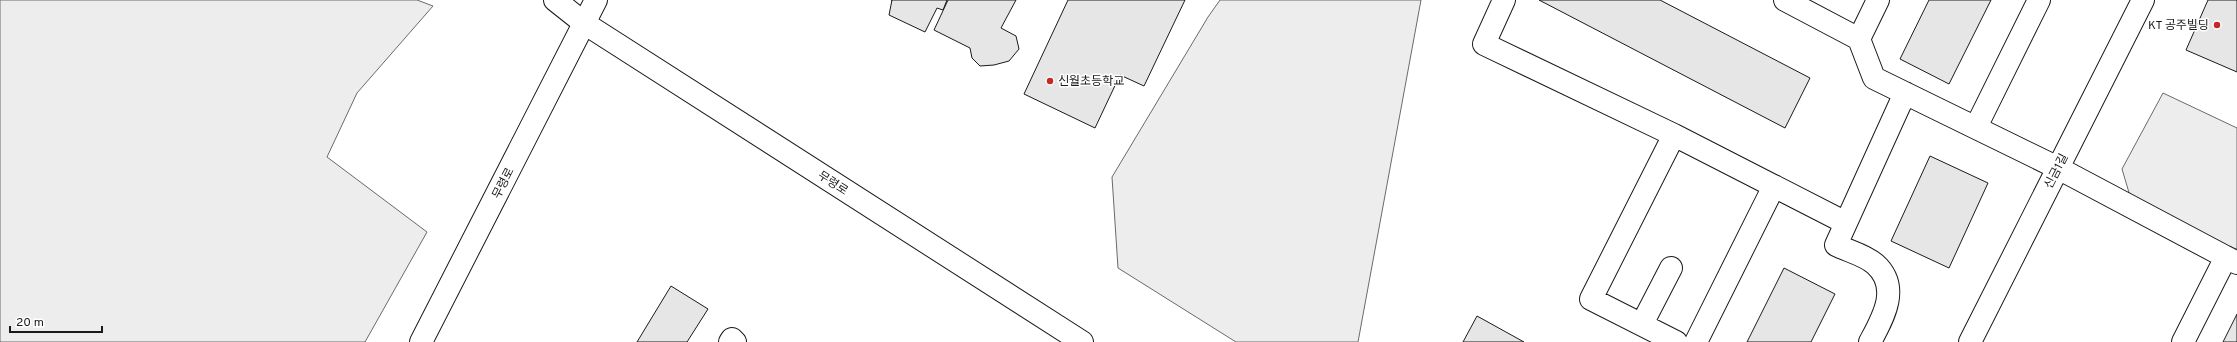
<svg xmlns="http://www.w3.org/2000/svg" width="2237" height="342" font-family="Overpass,'Noto Sans KR',sans-serif">
	<style>
		.built { fill: #ededed; stroke: #6a6a6a }
		.building { fill: #e6e6e6; stroke: #1a1a1a }
		.lines { fill: none; stroke-linecap: round; stroke-linejoin: round }
		.minor-casing { stroke: #1a1a1a; stroke-width: 24 }
		.major-casing { stroke: #1a1a1a; stroke-width: 24 }
		.minor { stroke: #fff; stroke-width: 22 }
		.major { stroke: #fff; stroke-width: 22 }
		.poi-dot { fill: #c62828; stroke: #fff; stroke-width: 1.5 }
		.labels { text-anchor: middle; stroke-width: 3; stroke-linejoin: round; paint-order: stroke }
		.poi-label { font-size: 12px; fill: #1a1a1a; stroke: #fff; text-anchor: end }
		.street-label { font-size: 12px; fill: #1a1a1a; stroke: #fff }
	</style>
	<rect width="100%" height="100%" fill="#fff"/>
	<path class="built" d="M0,0H417L433,6L357,93L327,157L427,232L365,342H0Z
		M1220,0H1421L1358,342H1236L1118,268L1112,177L1208,17Z
		M2163,93L2237,128V249L2211,241L2130,196L2122,169Z"/>
	<path class="building" d="M892,0H891H947L943,10L937,8L925,32L889,15Z
		M948,0H1016L1001,28L1016,36L1019,49L1009,61L994,65L980,66L972,58L970,48L934,30Z
		M1068,0H1185L1144,86L1120,75L1095,128L1024,94Z
		M1539,0H1660L1810,78L1785,128Z
		M1929,0H1991L1949,84L1900,59Z
		M2208,0H2237V72L2186,50Z
		M1930,156L1988,183L1949,268L1891,241Z
		M1784,268L1835,294L1811,342H1747Z
		M671,286L708,309L687,342H637Z
		M2237,314V342H2223Z
		M1477,316L1524,342H1463Z"/>
	<g class="lines">
		<defs>
			<path id="minor" d="M1504,0L1484,44L1674,135
				M1785,0L1859,39L1874,78L2058,168L2237,263
				M1859,39L1878,0
				M1976,127L2039,0
				M1642,324L1671,268
				M730,342L732,339L735,342
				M1676,342L1591,299L1674,135L1846,223
				M1696,342L1774,186
				M1870,342C1883,318 1901,287 1875,264C1865,255 1848,251 1836,245L1905,93
				M1970,342L2143,0
				M2183,342L2226,257"/>
			<path id="major" d="M555,0L584,23L1082,342
				M421,342L596,0"/>
		</defs>
		<use href="#minor" class="minor-casing"/>
		<use href="#major" class="major-casing"/>
		<use href="#minor" class="minor"/>
		<use href="#major" class="major"/>
	</g>
	<g class="poi-dot">
		<circle cx="2217" cy="25" r="4"/>
		<circle cx="1050" cy="81" r="4"/>
	</g>
	<g class="labels">
		<g class="poi-label">
			<text x="2209" y="29">KT 공주빌딩</text>
			<text x="1058" y="85" text-anchor="start">신월초등학교</text>
		</g>
		<g class="street-label">
			<text transform="translate(2056 171) rotate(-63)" y="4">신금1길</text>
			<text transform="translate(503 183) rotate(-63)" y="4">무령로</text>
			<text transform="translate(833 183) rotate(33)" y="4">무령로</text>
		</g>
	</g>
	<path d="M10 326v6h92v-6" fill="none" stroke="#1a1a1a" stroke-width="2"/>
	<text x="16" y="326" font-size="12" fill="#1a1a1a" stroke="#ffffff" stroke-width="3" paint-order="stroke">20 m</text>
</svg>
